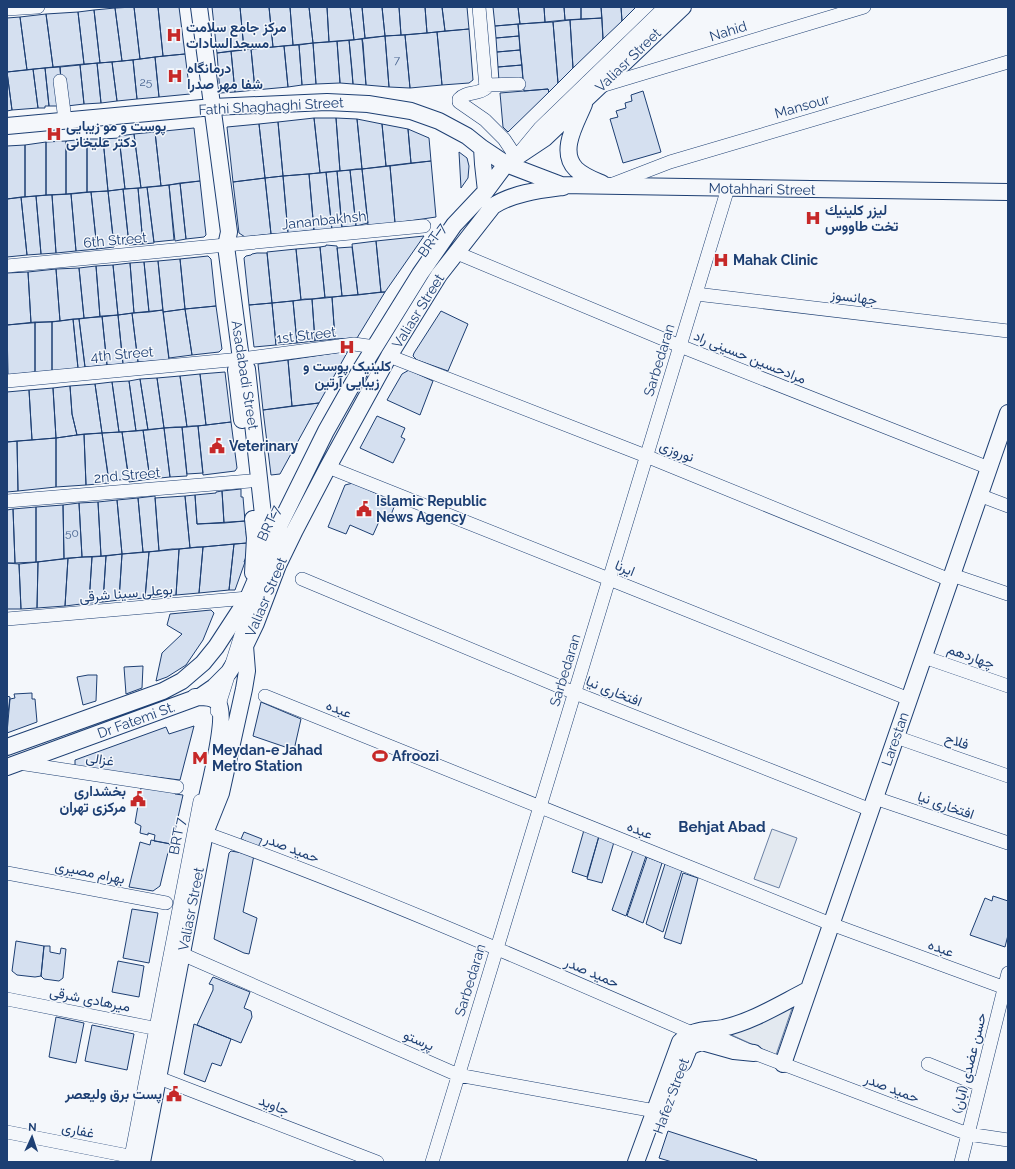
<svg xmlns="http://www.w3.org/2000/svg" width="1015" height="1169" font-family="Raleway,Vazirmatn,sans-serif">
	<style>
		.green { fill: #e3e9f0; stroke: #687fa3 }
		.building { fill: #d5e0f0; stroke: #1d3f73 }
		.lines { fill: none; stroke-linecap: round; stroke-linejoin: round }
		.minor-casing { stroke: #1d3f73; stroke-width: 14 }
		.major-casing { stroke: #1d3f73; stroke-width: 18 }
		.minor { stroke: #f4f7fb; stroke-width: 13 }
		.major { stroke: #f4f7fb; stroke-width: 16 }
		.labels { text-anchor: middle; stroke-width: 3; stroke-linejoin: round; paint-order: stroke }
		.number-label { font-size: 12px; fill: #4b6792 }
		.poi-label { font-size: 14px; font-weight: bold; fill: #1d3f73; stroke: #f4f7fb; text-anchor: start }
		.street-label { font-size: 14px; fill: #1d3f73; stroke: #f4f7fb }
		.neighbourhood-label { font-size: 15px; font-weight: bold; fill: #1d3f73; stroke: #f4f7fb }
	</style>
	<rect width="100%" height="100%" fill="#f4f7fb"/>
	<path class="green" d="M772,829L797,838L779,888L754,879Z
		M796,997L776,1055L725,1032Z"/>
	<path class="building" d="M134,7L140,59L122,61L115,8Z
		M134,7H158L163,56L140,59Z
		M158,7H179L185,54L163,56Z
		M212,7H240L244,50L217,53Z
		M240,7H269L273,47L244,50Z
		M269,7H290L293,45L273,47Z
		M290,7H309L313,43L293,45Z
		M309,7H327L329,42L313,43Z
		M327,7H350L354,40L329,42Z
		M350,7H362L365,38L354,40Z
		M362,7H382L385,36L365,38Z
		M382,7H399L401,35L385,36Z
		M399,7H425L427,33L401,35Z
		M425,7H442L445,31L427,33Z
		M442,7H467L469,29L445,31Z
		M493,7H518L520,24L495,26Z
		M518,7H544L545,22L520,24Z
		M544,7H564L565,20L545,22Z
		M564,7H581V19L565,20Z
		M581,7H601L602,18L581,19Z
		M601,7H621L622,21L603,39Z
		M621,7H636L622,21Z
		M115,8L122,61L100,63L94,10Z
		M94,10L100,63L84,64L78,12Z
		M78,12L84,64L53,67L46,14Z
		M46,14L53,67L27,70L20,17Z
		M20,17L27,70L7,72V18Z
		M602,18L603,39L573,68L570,20Z
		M570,20L573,68L558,83L553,22Z
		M553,22L558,83L549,92L548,89L524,91L518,24Z
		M518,24L519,36L496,38L495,26Z
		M469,29L473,80L469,83L442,85L437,32Z
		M437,32L442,85L410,88L405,35Z
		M405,35L410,88L389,87L385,36Z
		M385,36L389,87L366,85L362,39Z
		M519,36L520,50L497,52L496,38Z
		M362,39L363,43L366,85L353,84L349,40Z
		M349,40L352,70L353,84L340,83L337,41Z
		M337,41L340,83L316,84L313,43Z
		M313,43L316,84L302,85L299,45Z
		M299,45L302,85L288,87L284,46Z
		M284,46L288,87L255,90L251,49Z
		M251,49L255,90L235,92L231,51Z
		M520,50L522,65L498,67L497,52Z
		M231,51L235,92L220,93L217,53Z
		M185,54L190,94L159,97L155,57Z
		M155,57L159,97L137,99L133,60Z
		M133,60L137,99L117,101L112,62Z
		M112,62L117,101L101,103L97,63Z
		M97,63L101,103L84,104L80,65Z
		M80,65L84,104L67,106L63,100L60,67Z
		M522,65L523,79L499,81L498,67Z
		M60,67L62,106H49L45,68Z
		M45,68L49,106H45V108H38L33,69Z
		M33,69L38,108L12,110L7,72Z
		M7,72L12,110L7,111Z
		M548,89L549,92L508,132L503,127L500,93Z
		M643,91L661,152L623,163L610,119L618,117L616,111L626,108L625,103L632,101L631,95Z
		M314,118L320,173L283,176L278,122Z
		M314,118H336L340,171L320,173Z
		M336,118L357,119L362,169L340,171Z
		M357,119L382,124L386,166L362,169Z
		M278,122L283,176L265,178L259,124Z
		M259,124L265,178L233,182L227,127Z
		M382,124L408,129L411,163L386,166Z
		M194,128L200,181L161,186L155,132Z
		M408,129L429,138L431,161L411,163Z
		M155,132L161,186L141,188L134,134Z
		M134,134L141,188L125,189L119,136Z
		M119,138L125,189L108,191L103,139Z
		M87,139V192L66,194V141Z
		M87,139H103L108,191L87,192Z
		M66,141V194L46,195V142Z
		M46,142V195L25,197V145Z
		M25,145V197L7,199V146Z
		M459,152L467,158L469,166L468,178L461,188Z
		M431,161L436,217L395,223L390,166Z
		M390,166L395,223L368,225L362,169Z
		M356,169H362L368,223L356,226L350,170Z
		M350,170L356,226L342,227L337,171Z
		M337,171L342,229L332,230L326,172Z
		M326,172L332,230L314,231L309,174Z
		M309,174L314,230L288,233L283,176Z
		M283,176L288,233L271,234L265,178Z
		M265,178L271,234L245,237L239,233L233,182Z
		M200,181L206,235L204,237L186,239L180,183Z
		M180,183L186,239L175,241L169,185Z
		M169,185L174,240L154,242L147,187Z
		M147,187L154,243L143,244L138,188Z
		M138,188L143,244L129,245L123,189Z
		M123,189L129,244L114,245L108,191Z
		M108,191L114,247L97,249L91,192Z
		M91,192L97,249L76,251L71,194Z
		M71,194L76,251L56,253L52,195Z
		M49,195H52L56,253L41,254L36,196Z
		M36,196L41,254L27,255L21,197Z
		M21,197L27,255L7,257V199Z
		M424,236L385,292H381L376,241Z
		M376,241L381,292L358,295L352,244Z
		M326,245L337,246L342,296L325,298L320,247L326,246Z
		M320,247L325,298L301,300L296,249Z
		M352,247L358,295L342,296L337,248Z
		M296,249L301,300L272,303L267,252Z
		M257,253H267L272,303L249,305L244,258L246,256L251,255L252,254Z
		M208,256L211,259L216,306L185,309L180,259Z
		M180,259L185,309L163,312L158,261Z
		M158,261L163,310L149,312L144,262Z
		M144,262L149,312L134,313L130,263Z
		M130,263L134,313L118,315L113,265Z
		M113,265L118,315L100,317L96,266Z
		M96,266L100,317L84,318L79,268Z
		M79,268L84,318L60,321L56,269Z
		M56,269L60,321L31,323L28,272Z
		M28,272L31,323L7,325V273Z
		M385,292L357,338L335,339L332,297Z
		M327,297H332L335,339L315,341L312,299Z
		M305,299H312L315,341L297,343L293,301Z
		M293,301L297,343L276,345L272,303Z
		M272,303L276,345L254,347L249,305Z
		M216,306L222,349L219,352L192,355L185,309Z
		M185,309L192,355L169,358L163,312Z
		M163,310L169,360L138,362L132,313Z
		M441,311L468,324L448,371L417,360L413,356L414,353Z
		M132,313L138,362L123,364L118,315Z
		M118,315L123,364L107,365L102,316Z
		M102,316L107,365L85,367L79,319Z
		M73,319L78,368L52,371V322Z
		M73,319H79L85,367L78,368Z
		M35,322V372L8,375L7,325Z
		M35,322H52V371L35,372Z
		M348,351L319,403L292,406L288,360Z
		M288,360L292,406L263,410L258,364Z
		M409,370L433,381L420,415L387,400L402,374Z
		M225,372L231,422L206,425L200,374Z
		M200,374L206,425L187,427L180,376Z
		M180,376L187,427L164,428L157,378Z
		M157,378L164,428L148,430L140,379Z
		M140,379L148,430L136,431L129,381Z
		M129,381L136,431L119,432L112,382Z
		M112,382L119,432L102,433L95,384Z
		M95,384L102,433L77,435L72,414L70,386Z
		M70,386L72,414L77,435L56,438L53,388Z
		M53,388L56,438L32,440L29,390Z
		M29,390L32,440L7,442V392Z
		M319,403L280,474L271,475L263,410Z
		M377,416L405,428L401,437L405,439L393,463L360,448Z
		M231,422L237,468L235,471L203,475L198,426Z
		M192,426H198L203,473L187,474L182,427Z
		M175,427H182L187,476L170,477L164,428Z
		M164,428L170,477L150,479L143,430Z
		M143,430L150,479L129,482L122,432Z
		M122,432L129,479L109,481L102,433Z
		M102,433L109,483L86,485L84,434Z
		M84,434L86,485L56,487V438Z
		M56,438V487L18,491L17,441Z
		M17,441L18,491L7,492V442Z
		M353,483L396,502L389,520L381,517L373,535L350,525L346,534L328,527L345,485Z
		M241,489V497H243L245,521L224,523L222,491Z
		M222,491L224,523L197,524L195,495L216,493V492Z
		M195,495L197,524L245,521L247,531H246L247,543L190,548L185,496Z
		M155,496L159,551L143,552L138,498Z
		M185,496L190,548L159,551L155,498Z
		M138,498L143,552L122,554L117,500Z
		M117,500L122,554L101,556L98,502Z
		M98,502L101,556L82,557L79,503Z
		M79,503L82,557L64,559L63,505Z
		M63,505L64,559L36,562V507Z
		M36,507V562L15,563L13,509Z
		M13,509L15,563H7V510Z
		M247,543V554L244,562H245L235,590H229L234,544Z
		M234,544L229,590L199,593L203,547Z
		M197,547H203L199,593L176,595L179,549Z
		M172,549H179V551L176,595L145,598L149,552Z
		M149,552L145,598L119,600L122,554Z
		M122,554L119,600L103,602L106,556Z
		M106,556L103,602L89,603L92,557Z
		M85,557H92L89,603L65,606L68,558Z
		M68,558L65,606L37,608L38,562Z
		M38,562L37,608L21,609L19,564Z
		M7,563L19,564L21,609H7Z
		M211,610L214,613L203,640L186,665L167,677L156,681L162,653L182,634L167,625L170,614Z
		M143,666L142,688L126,694L124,667Z
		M88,675H97L96,701L83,705L77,677Z
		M32,693V699H35L37,722L7,733L10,699L15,698L14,694Z
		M7,696L10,697L7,722Z
		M261,702L301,719L294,750L253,736Z
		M194,726L180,780L75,767V760L166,727L169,734Z
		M141,788L175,791V794L183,795L172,844L154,841L155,835L148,833V835L140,833L141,826L135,823Z
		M584,830L599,836L587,877L572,872Z
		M244,832L262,839L258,847L241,839Z
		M599,836L614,842L602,883L587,879Z
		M151,840L170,844L160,886L153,891L129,887L140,842L150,845Z
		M633,850L646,856L626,916L612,910Z
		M231,851L254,855L243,912L257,918L249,954L244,953L214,939L229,853Z
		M647,857L662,863L643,923L627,916Z
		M665,864L682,870L663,932L646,924Z
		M683,873L698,878L681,944L664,938Z
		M993,896L1008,901V935L1005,947L970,935L985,898L992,901Z
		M132,909L158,913L149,963L123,958Z
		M16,941L44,946L41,976L35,977L17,975L12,971Z
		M44,946H50V952L60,954L61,948L66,949L63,978L59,981L44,979L41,976Z
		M118,961L144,966L139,997L112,992Z
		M213,977L250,992L244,1008L251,1011L252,1017L241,1043L197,1025L213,990V985L209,984Z
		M56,1017L84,1023L76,1063L49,1057Z
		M194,1024L231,1039L221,1066L212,1063L205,1082L184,1074Z
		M92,1025L134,1034L127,1070L85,1061Z
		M668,1131L757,1160L756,1162H672L659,1158Z"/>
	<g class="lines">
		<defs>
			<path id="minor" d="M479,7L486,88C478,95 466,91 459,99V102L485,120L504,139L516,157
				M7,9L38,7
				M60,81L65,120
				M486,85L519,84
				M601,86L864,7
				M521,151L540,128L665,7
				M613,184L670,162L1008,62
				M457,253L680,346L989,468
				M7,266L424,226
				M696,294L1008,331
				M389,356L646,456L950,580
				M7,381L241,359L354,344L375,347
				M328,467L609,579L909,699
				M979,495L1008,506
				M7,501L250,481
				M952,575L1008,594
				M302,579L575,693L871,810
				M7,619L248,598
				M924,657L1008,686
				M265,696L831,924L1008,989
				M217,711L253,597
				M896,737L1008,776
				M19,763L177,787
				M875,798L1008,843
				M205,833C370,892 531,963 692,1033L711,1034L754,1053L968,1134L1008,1140
				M7,873L166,903
				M182,954L458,1075L655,1111
				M7,999L163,1030
				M928,1064L980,1085
				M159,1078L377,1162
				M7,1132L139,1158
				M130,1162L200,801
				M432,1162L728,188
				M961,1162L1008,973"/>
			<path id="major" d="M199,7L229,232L226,246L241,359L247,369L267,551
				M584,104C577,122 558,151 576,169C583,176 594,180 603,184
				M7,126L213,107L327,102L368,104L411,111L439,121L467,136L482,148L506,164L561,185L1008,192
				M482,148L483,164L486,191
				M241,359L236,370L242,420
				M253,519L255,538L253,573
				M195,697C202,697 213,696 218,703C228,717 209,787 205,806V818
				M7,747L163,691L182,681L203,663L216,647L248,598L280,524L326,431L361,369L420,274L454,225L486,191L506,164L545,138L683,7
				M7,767L201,696L214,687L229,672L245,646L256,623L278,565L295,530L328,467L389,356L439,275L493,206C513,193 540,190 563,187
				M683,1063L689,1048L693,1045L702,1042L734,1051L754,1053
				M783,1064L1008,413
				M142,1162L205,833L221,793L244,689L247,671L245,646
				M636,1162L680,1042C693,1028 706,1031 723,1028C752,1022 782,1003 808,990"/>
		</defs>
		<use href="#minor" class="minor-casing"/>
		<use href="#major" class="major-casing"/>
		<use href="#minor" class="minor"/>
		<use href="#major" class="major"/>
	</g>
	<defs>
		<symbol id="hospital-bare" viewBox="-9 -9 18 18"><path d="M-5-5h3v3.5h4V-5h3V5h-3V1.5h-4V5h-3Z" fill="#c62828" stroke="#f4f7fb" stroke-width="2.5" paint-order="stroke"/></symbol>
		<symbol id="civic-bare" viewBox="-9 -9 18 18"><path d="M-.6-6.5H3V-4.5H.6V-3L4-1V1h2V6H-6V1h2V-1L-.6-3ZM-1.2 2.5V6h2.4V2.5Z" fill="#c62828" stroke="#f4f7fb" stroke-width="2.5" paint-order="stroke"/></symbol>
		<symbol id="stadium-bare" viewBox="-9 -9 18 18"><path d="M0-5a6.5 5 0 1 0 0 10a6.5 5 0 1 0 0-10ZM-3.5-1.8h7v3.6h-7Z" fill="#c62828" stroke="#f4f7fb" stroke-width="2.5" paint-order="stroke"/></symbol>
		<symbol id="metro-bare" viewBox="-9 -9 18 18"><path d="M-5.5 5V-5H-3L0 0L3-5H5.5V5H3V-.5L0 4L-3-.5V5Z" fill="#c62828" stroke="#f4f7fb" stroke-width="2.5" paint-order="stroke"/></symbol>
	</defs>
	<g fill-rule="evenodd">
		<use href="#hospital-bare" x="163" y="24" width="22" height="22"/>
		<use href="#hospital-bare" x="164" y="65" width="22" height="22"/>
		<use href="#hospital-bare" x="43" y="123" width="22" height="22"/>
		<use href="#hospital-bare" x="802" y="207" width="22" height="22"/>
		<use href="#hospital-bare" x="710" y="249" width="22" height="22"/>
		<use href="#hospital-bare" x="336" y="336" width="22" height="22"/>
		<use href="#civic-bare" x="206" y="435" width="22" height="22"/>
		<use href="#civic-bare" x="353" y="498" width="22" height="22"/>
		<use href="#stadium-bare" x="369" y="745" width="22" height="22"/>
		<use href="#metro-bare" x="189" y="747" width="22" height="22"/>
		<use href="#civic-bare" x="127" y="788" width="22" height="22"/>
		<use href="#civic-bare" x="163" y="1083" width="22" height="22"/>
	</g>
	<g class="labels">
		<g class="number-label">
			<text x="397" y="64">7</text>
			<text x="146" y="86">25</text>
			<text x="72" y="537">50</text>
		</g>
		<g class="poi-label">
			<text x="186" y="32">مرکز جامع سلامت<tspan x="186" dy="16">مسجدالسادات</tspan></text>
			<text x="187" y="73">درمانگاه<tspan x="187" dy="16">شفا مهر صدرا</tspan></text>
			<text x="66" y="131">پوست و مو زیبایی<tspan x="66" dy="16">دکتر علیخانی</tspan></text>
			<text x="825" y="215">ليزر كلينيك<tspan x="825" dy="16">تخت طاووس</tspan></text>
			<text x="733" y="265">Mahak Clinic</text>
			<text x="347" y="371" text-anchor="middle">کلینیک پوست و<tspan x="347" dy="16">زیبایی آرتین</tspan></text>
			<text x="229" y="451">Veterinary</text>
			<text x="376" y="506">Islamic Republic<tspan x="376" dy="16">News Agency</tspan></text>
			<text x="212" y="755">Meydan-e Jahad<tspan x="212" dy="16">Metro Station</tspan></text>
			<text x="392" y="761">Afroozi</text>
			<text x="126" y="796" text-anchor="end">بخشداری<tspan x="126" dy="16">مرکزی تهران</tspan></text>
			<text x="162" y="1099" text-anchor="end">پست برق ولیعصر</text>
		</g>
		<g class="street-label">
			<text transform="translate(728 31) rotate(-17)" y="5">Nahid</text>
			<text transform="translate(628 60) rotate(-44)" y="5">Valiasr Street</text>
			<text transform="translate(271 106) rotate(-3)" y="5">Fathi Shaghaghi Street</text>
			<text transform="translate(802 106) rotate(-16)" y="5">Mansour</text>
			<text transform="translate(762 189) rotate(1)" y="5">Motahhari Street</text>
			<text transform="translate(324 220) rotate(-6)" y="5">Jananbakhsh</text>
			<text transform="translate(115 240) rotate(-5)" y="5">6th Street</text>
			<text transform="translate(432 240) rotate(-54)" y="5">BRT 7</text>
			<text transform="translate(854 297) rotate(7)" y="5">جهانسوز</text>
			<text transform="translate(418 311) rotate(-58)" y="5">Valiasr Street</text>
			<text transform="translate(306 335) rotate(-7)" y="5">1st Street</text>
			<text transform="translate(122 354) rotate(-5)" y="5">4th Street</text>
			<text transform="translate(750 357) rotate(22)" y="5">مرادحسین حسینی راد</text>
			<text transform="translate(659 360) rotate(-73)" y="5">Sarbedaran</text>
			<text transform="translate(245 375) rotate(81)" y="5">Asadabadi Street</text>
			<text transform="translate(677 451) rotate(22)" y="5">نوروزی</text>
			<text transform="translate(127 475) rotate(-5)" y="5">2nd Street</text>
			<text transform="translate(269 523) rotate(-65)" y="5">BRT 7</text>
			<text transform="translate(625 568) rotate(22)" y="5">ايرنا</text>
			<text transform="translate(126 593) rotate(-5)" y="5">بوعلی سینا شرقی</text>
			<text transform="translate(266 597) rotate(-67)" y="5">Valiasr Street</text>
			<text transform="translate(971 656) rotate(19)" y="5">چهاردهم</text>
			<text transform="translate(565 670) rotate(-73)" y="5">Sarbedaran</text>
			<text transform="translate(614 691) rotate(22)" y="5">افتخاری نیا</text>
			<text transform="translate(339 709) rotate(22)" y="5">عبده</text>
			<text transform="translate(136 720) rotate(-20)" y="5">Dr Fatemi St.</text>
			<text transform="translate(895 739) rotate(-71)" y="5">Larestan</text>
			<text transform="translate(957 741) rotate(19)" y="5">فلاح</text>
			<text transform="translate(100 759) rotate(9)" y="5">غزالی</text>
			<text transform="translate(946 805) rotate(19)" y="5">افتخاری نیا</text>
			<text transform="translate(640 830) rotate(22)" y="5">عبده</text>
			<text transform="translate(177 836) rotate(-79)" y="5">BRT 7</text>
			<text transform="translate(292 848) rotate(21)" y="5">حمید صدر</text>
			<text transform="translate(90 872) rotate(11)" y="5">بهرام مصیری</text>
			<text transform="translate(191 909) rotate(-79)" y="5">Valiasr Street</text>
			<text transform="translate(941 948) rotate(20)" y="5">عبده</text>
			<text transform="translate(592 972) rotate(23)" y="5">حمید صدر</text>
			<text transform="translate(470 980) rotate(-73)" y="5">Sarbedaran</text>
			<text transform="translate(90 999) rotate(11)" y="5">میرهادی شرقی</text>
			<text transform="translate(419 1040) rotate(24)" y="5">پرستو</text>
			<text transform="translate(969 1063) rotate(-76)" y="5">حسن عضدی (آبان)</text>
			<text transform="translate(892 1088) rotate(21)" y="5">حمید صدر</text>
			<text transform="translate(671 1096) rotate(-70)" y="5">Hafez Street</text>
			<text transform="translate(274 1105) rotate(21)" y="5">جاوید</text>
			<text transform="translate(78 1130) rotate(11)" y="5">غفاری</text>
		</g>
		<g class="neighbourhood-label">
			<text x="722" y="832">Behjat Abad</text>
		</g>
	</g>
	<rect width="1015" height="1169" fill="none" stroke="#1d3f73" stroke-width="16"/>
	<g transform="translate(32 1137) rotate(3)" stroke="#f4f7fb" stroke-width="3" paint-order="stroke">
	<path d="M0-3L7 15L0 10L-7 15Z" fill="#1d3f73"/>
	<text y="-6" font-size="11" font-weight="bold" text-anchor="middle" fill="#1d3f73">N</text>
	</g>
</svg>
